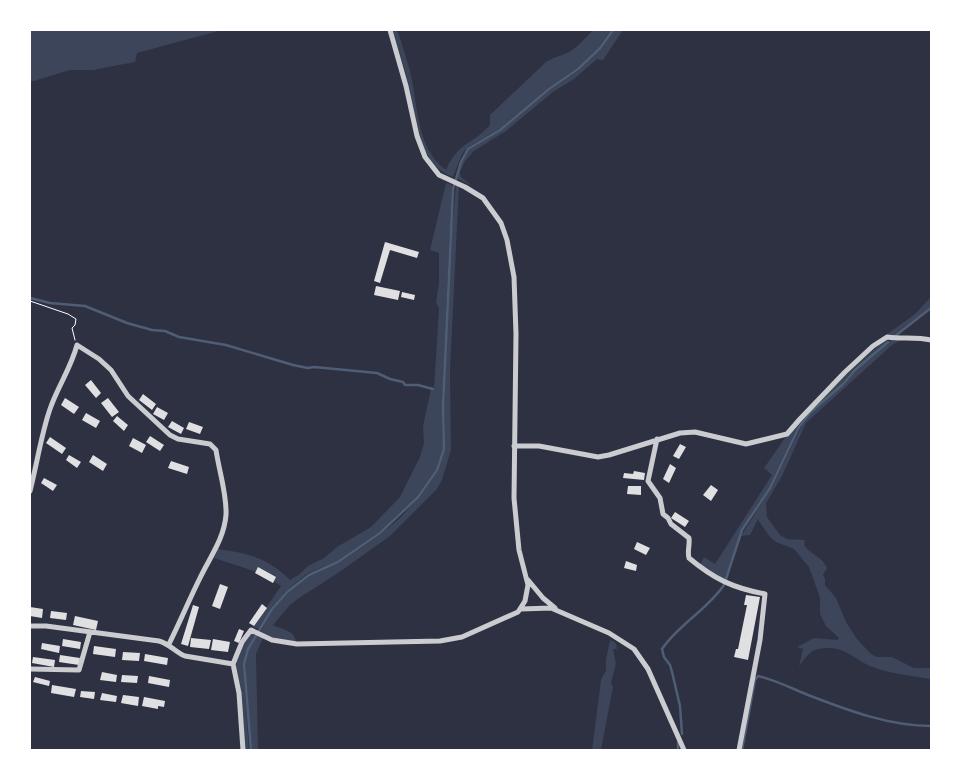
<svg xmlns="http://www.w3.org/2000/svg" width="961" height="780" font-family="'Golos Text',sans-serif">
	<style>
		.green { fill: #3c4559 }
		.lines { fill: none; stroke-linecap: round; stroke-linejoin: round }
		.stream { stroke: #4f5d75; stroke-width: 2.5 }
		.building { fill: #e0e0e3 }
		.path { stroke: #fff; stroke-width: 1 }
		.minor { stroke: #caccd0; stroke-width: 5 }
	</style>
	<rect width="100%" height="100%" fill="#2d3142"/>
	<path class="green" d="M30,30H222L137,53L135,62L93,70H70L34,81H30Z
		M393,30H397C402,43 406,57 410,71C418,103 416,149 446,170C458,142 472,145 490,125V115L546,62C555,56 567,55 575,48C581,43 587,36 593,30H611L599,47L577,68L548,88L499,129L467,148L462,154L453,177C438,172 430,160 422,146L406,74Z
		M614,30H623L603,60L597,59L574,79L553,92L506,131L474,151L465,161L460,172L461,177L472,186L456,178L461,162L469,150L500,131L550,90L579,70L600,49Z
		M446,183L452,185L442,406L443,448L436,469L417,496L379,532L338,561L308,573L286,591L271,608L259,629L253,627L281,586L263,574L214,558L218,549C247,553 269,558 290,580L300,574L308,566L324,558L337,547L371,527L400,497L420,457L424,443L423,426L431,389H434L439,308L436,302L439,283V253L430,250Z
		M456,185L459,186L450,370L451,450L442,480L436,490L390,536L338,573L299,598L290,605L273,625C282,630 295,630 296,642L274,639L260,633L273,609L287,593L310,576L339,563L381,534L400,518L419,497L438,471L445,449L444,406L447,327L452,229Z
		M931,297L930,308L892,336L886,335L915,314Z
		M887,338L889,339L887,341L855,368L842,383L811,412L798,426L769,487L742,529L724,581L700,565L704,557L715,564L772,475L764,468L785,438L801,420L851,370Z
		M893,339L901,340L892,345L860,374L806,423L782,476L766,503L767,517L780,535L787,539L805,540L804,545C811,555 823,557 827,568L823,575L825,579V585L836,598L846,622L857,639L871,654L877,657H892L914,668H931V679C912,676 891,674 873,667C856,661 846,647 827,648C810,649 810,653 799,666L803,649L797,647L814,638L838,640L839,638L826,626L820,614V598L809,567L794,549L776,542L770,537L758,520L759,517L750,535L741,536L772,487L801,427L812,413L844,384L857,369Z
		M251,632L255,635L247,649L243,664L249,750H245L241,693L235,663L243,643Z
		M257,636L263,638L256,654L258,750H251L245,664L248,650Z
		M610,640C615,642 617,643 617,649H613L616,664L611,683L613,687L601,750H592L601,680L606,670V659Z"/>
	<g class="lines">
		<path class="stream" d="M30,298L50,303L85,306L127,323L152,330L165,331L179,337L226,345L293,365L308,368L314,367L377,373L390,379L403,382L405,385H418L433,389
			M895,336L931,308
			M725,582L742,530L770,488L799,427L811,412L843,384L856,369L888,342
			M682,734L680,706L672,672L670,665L664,657L662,649C679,624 707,610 724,585
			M678,742V750
			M251,750L244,664L248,649L272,609L287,592L309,575L338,562L380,533L418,497L437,470L444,449L443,406L453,189L461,162L468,149L500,130L549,89L578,69L600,48L613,30
			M742,750L755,680L758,676C775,680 791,688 808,695C847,710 889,726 931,726"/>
	</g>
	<path class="building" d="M385,242L419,252L417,258L390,250L380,283L374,281Z
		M376,286L400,291L398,300L374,295Z
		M402,292L415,295L414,300L401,297Z
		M91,380L101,393L96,398L85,385Z
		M143,394L156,404L152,410L139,400Z
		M65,398L79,407L74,414L61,405Z
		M108,398L119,412L112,417L101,403Z
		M157,407L168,413L164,420L153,414Z
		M86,413L100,421L96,428L82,420Z
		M117,416L128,425L124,431L113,421Z
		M172,421L184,428L181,434L168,427Z
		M189,422L203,427L200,434L186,429Z
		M150,436L164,445L160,451L146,442Z
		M50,437L66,448L62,454L46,443Z
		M133,438L146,445L142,453L129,446Z
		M680,444L686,447L679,459L673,456Z
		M69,455L81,462L77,468L66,460Z
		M93,455L107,464L103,471L89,462Z
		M171,461L189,467L187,474L168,468Z
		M670,464L676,468L669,483L663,479Z
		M634,471L645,473L644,480L623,478L624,473L633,474Z
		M44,478L57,485L53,491L41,483Z
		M711,485L718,490L711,501L703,495Z
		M628,486H641V495L627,494Z
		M675,512L689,521L685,527L671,518Z
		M637,542L650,548L646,555L634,549Z
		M626,561L637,565L636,571L624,568Z
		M258,567L276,577L273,583L255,573Z
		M220,584L228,587L220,609L212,606Z
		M746,595L760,597L748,660L734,657L736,649H738L747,605H744Z
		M262,604L267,608L254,626L249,623Z
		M193,605L199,607L188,646L181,644Z
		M30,607L43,609L42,618L30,616Z
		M51,611L67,613L66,620L50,618Z
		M75,616L98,621L96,630L73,625Z
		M239,629L244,631L239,643L234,641Z
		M191,638L211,640L209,649L190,647Z
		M63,639L81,642L80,649L62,646Z
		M213,639L230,642L228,652L211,650Z
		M42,643L60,646L59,653L41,649Z
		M94,646L116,649L115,657L93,654Z
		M123,652L140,653L139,661L122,660Z
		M145,654L168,658L167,665L144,661Z
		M60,655L80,658L79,665L59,662Z
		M33,657L55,660L54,667L32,663Z
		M102,672L117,675L116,682L100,680Z
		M122,675L138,676L137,683L121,682Z
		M149,676L170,680L169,687L148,683Z
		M35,677L50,681L49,686L33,682Z
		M52,685L76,689L74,697L51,693Z
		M81,691L95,692L94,699L80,697Z
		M102,693L117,696L116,702L100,700Z
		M123,695L139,697L138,706L121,703Z
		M144,697L165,701L164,707L158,706V709L142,706Z"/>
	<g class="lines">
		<path class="path" d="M30,301L68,314L76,319L75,325L72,328L75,340"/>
		<path class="minor" d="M657,439L648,481L660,498L663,514L668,518L671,524L689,538C690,545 687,551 689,558C714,579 733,588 765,594L760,640L739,750
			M514,446H539L598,457L609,455L680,433L695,432L746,444L787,434L800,419L845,372L873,346L887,337C902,339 916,337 931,340
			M30,491C37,464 41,435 50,409C58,386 71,368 77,345L99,359L111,370L128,396L170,435L178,439L210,444L216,450C219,471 227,494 226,515C224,539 210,557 200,578C189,600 180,622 169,644
			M528,580L543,598L555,608
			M521,609L551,608L609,633L634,649L648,669L684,750
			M30,626H46L159,641C170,644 175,652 185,656L233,664
			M30,669L79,670L90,632
			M243,750L239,693L233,664L242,642L251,630L272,640L297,644L440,641L462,637L518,612L525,601L528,585L519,550L514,498L516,334L514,277L507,240L501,223L483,198L465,187L439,175L425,157L417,136L406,86L390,30"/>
	</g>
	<rect width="961" height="780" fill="none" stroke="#ffffff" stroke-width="62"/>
</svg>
